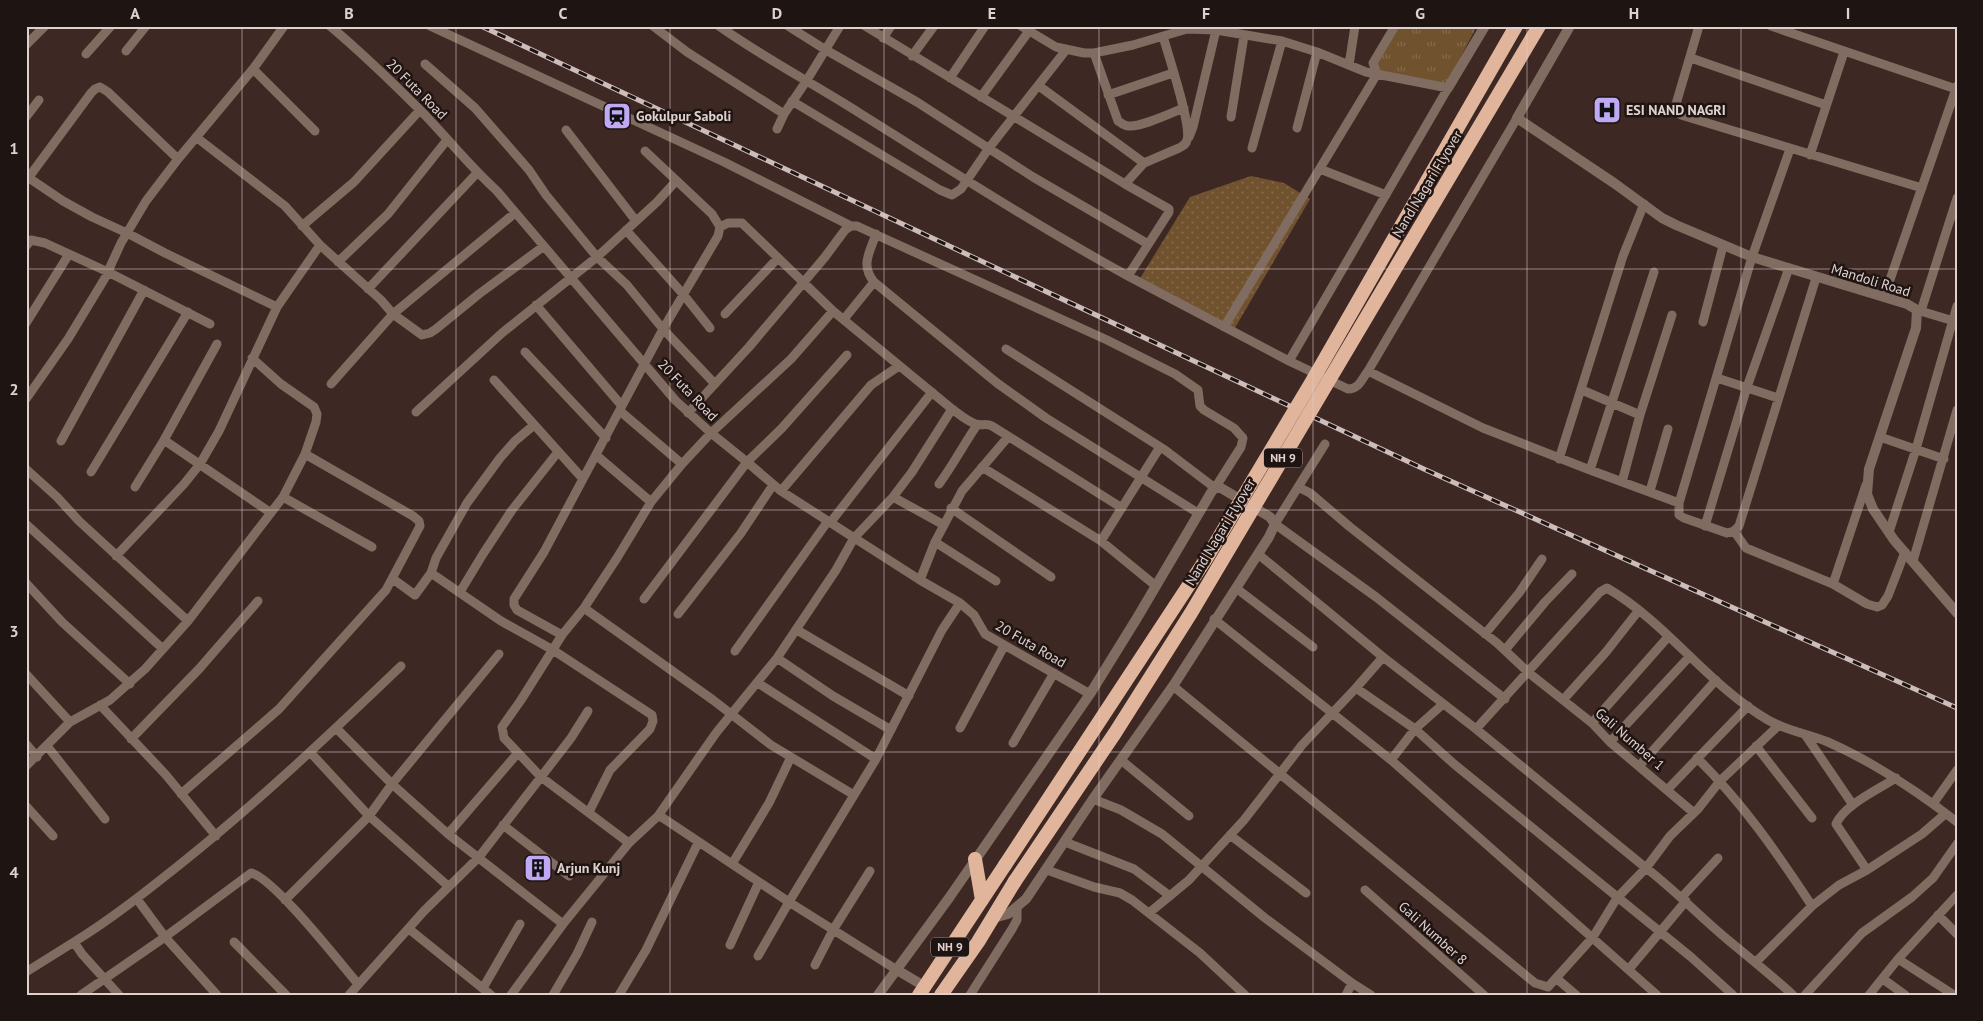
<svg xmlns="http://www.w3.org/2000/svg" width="1983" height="1021" font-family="'PT Sans',sans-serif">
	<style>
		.grass { fill: url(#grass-dots) }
		.park { fill: url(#park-tufts) }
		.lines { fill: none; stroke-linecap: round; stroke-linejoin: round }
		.minor { stroke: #806c61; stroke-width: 9 }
		.tertiary { stroke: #806c61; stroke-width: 10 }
		.trunk { stroke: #e1b59c; stroke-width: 14 }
		.rail-casing { stroke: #cdbdba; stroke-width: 5 }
		.rail { stroke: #1e1412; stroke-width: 3; stroke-dasharray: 9; stroke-linecap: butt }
		.trunk-bridge { stroke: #e1b59c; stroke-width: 14 }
		.grid { fill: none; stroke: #e0d1ce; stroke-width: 1; stroke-opacity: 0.55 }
		.labels { text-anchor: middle; stroke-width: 5; stroke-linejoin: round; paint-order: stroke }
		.shield { fill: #1e1412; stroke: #a69896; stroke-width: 1 }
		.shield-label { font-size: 12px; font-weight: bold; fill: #e0d1ce }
		.street-label { font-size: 14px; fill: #e0d1ce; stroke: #1e1412 }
		.poi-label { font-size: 14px; font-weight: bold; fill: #e0d1ce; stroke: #1e1412; text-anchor: start }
		.neatline { fill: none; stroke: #e0d1ce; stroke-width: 2 }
		.grid-label { font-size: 16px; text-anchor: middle; font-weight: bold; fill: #e0d1ce }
	</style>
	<defs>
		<pattern id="grass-dots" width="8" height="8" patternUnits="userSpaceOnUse" patternTransform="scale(1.25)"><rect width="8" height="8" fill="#71522e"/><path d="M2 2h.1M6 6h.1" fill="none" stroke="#856a4b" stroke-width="1.8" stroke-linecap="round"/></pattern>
		<pattern id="park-tufts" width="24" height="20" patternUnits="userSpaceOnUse" patternTransform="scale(1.25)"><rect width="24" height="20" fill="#71522e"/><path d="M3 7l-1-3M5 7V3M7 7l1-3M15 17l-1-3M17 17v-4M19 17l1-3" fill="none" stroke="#856a4b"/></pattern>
	</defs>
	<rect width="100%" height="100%" fill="#3e2824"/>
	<path class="grass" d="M1251,176L1284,183L1310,199L1232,333L1136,285L1190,197Z"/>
	<path class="park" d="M1399,26H1477L1446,85L1379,72L1377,62Z"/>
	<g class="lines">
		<path class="minor" d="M330,26C361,52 391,81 420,110C446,136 469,166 497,191L675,400L711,433L747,462L781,491L920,580L960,603L974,615L985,634L1090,694
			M430,26L724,162L851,226
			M653,26L687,52L784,114
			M719,26C764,58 814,84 861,114C949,169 1037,226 1128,276L1169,212V209L1125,184L1144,163L1179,148C1183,146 1186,145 1187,140C1192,125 1168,55 1163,36
			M788,26L826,50L917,102L1033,177L1148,244
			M865,26L1125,184
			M1021,26L1056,47L1084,53H1094L1133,45L1187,29L1216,30L1282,41L1317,52L1366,72L1448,88L1289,361
			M1699,26L1676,104V111L1681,115L1922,188
			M1771,26L1956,89
			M883,38L891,26
			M26,45L45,26
			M126,51L146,26
			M1094,53L1118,121C1121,123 1124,126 1129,126C1142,127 1171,113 1184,108
			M86,54L111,26
			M912,56L934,26
			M1691,58L1826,105
			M425,64L475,108L529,170L546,195L597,257L627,285L663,329L715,384
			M1349,65L1355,26
			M253,69L315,131
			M1377,74L1373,63L1395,26
			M950,78L985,26
			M1039,86L1144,163
			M1108,95L1173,73
			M981,97L1029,31
			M792,101L940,190L952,195L961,189L989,148L1066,50
			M26,117L39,100
			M1231,117L1244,36
			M1297,128L1317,52
			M777,129L784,114L807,80L840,26
			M566,130L636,221
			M196,137L285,206L320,245L381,300L393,314L422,335L430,333L436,329L479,294L544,246
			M1189,137L1193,127L1216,30
			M1252,148L1282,41
			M1810,155L1844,52
			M1320,169L1386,195
			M26,176L63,201L92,217L127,233L165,253L277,307
			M26,181L91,93L95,89L100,87L108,92L178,159
			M302,226L354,182L420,110
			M720,227L728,223H742L833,311L952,409C959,414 968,422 976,424C982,426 986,423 992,426L1122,508
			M626,230L683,294L710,328
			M876,234C870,252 860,265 874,282L997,383L1046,418L1198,513
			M26,246L31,240L45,243L108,272L210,324
			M338,262L388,214L447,140
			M1128,276L1289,361L1348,389C1359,389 1362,379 1368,371L1517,118
			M368,289L477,173
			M1884,297L1957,86
			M536,305L622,406
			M1917,310L1957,322
			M1921,311L1957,198
			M725,314L778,258
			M844,319L874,282
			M1703,322L1723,246
			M26,323L69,254
			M1224,327L1377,74
			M217,344L164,440L271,513
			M525,352L606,438
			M1368,371L1483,428L1590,470L1679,503L1752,257L1790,149
			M1717,378L1778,398
			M494,380L583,479
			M331,384L393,314L515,213
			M1582,390L1640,415
			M26,399L68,339L105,278L121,243L146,201L178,159L253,69L284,26
			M620,411L682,464
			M416,412L502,333L597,257L657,202L676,181
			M688,413L749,347L825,257L845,230L851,226H857L1107,340L1175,374L1198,390L1200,406L1204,410L1234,428L1243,438L1241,447L1215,488L1165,450L1006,349
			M1880,437L1944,459
			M61,441L144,290
			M1325,444L1275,524L1376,597L1505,699
			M596,455L651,502
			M1559,459L1623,256L1644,204
			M982,467L1101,541L1156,586
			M26,469L57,497L79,521L188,621
			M1590,470L1654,272
			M91,472L188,312
			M1622,482L1640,415L1672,315
			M939,484C953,465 964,444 977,425
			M135,487L164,440
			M1298,487L1310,493L1350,527L1497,643L1529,673L1592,723L1610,742L1694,813
			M781,491L871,385L899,366
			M1650,491L1668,429
			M283,497L372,547
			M893,497L944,525
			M1679,503V515L1684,518L1727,533L1734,531L1739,526L1816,278
			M951,508L1051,577
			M830,523L932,392
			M26,524L163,649
			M1705,526L1747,387L1789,268
			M1734,531L1746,548L1833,584L1867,604L1877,607L1882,605L1888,596L1905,552
			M1889,532L1916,449L1957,306
			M1101,541L1160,447
			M935,542L996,581
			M1258,554L1383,657L1476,729L1646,868C1676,891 1699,916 1728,940C1750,958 1772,976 1793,995
			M116,556L184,484L200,464L219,431L277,307L320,245
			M1913,561L1957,410
			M431,573L501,621L553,650L652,715L653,721L650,729L610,770L589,812
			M393,579L415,595L431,573L436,558L467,503L500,458L515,441L534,425
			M920,580L935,542L962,491L1008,437
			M26,583L62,622L130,684
			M1833,584L1866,485
			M1236,588L1313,647
			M460,592L483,554L512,510L558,452
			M644,599L747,462L782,428L847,355
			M584,608L713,700L771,745L854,795
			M678,614L741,533L773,485
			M1214,619L1391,760L1657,995
			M797,630L909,696
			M1485,634L1519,593L1542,559
			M562,635L517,610L514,605V599L544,552L663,329L718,236L720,227L712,214L645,151
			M1505,650L1545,602L1572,574
			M735,651L828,521
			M777,658L833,696L891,730
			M26,674L70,722
			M758,683L876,759
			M1173,686L1535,983L1548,987L1593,937L1617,898L1646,868L1670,836L1698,809L1720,781L1779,725
			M1356,688L1415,729L1454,764L1691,957L1733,995
			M1563,700L1606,652L1639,610
			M100,705L166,775L216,836
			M588,711L571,738L541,777L504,738L502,727L521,700L562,635L584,608L617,558L651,502L682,464L711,433L791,359L833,311
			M1592,723L1668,637
			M336,728L392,784L448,834L563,924
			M960,728L1004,646
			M1476,729L1600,592L1607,588C1667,623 1708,685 1768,720C1787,731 1809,734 1828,742C1875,763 1917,791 1957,822
			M1806,736L1853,805
			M131,739L199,669L258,601
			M1610,742L1690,656
			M1013,743L1054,673
			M26,744L37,757
			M47,746L105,819
			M1756,746L1812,818
			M310,752L369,816L448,886
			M1697,758C1742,802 1778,854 1812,906
			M1121,760L1189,816
			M1391,760L1415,729L1443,704
			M1640,765L1716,680
			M26,766L70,722L110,700L145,669L188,621L283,497L305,454L316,422L317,414L314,407L281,384L252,358
			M1667,790L1748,706
			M181,794L279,709L386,590L420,526L419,521L413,516L305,454
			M1093,799L1121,810L1162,834L1265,918L1352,983L1371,995
			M1933,804L1957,770
			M26,806L53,836
			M658,816L716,733L777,658L836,570L854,538L893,497L912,472L952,409
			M503,825L569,876
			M448,834L517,754
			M1230,835L1306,893
			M1065,842L1134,869L1170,896
			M732,864L769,803L791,757
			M1047,870L1094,887L1120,893L1132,900L1200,953L1245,995
			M1867,870L1836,824C1844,805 1879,789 1896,778
			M1365,890L1484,995
			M1682,897L1718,858
			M137,899L165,937L217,995
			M285,900L369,816L392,784L499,654
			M1149,913L1189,880L1244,820L1302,745L1356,688L1383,657
			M1938,915L1957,934
			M409,929L491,995
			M234,942L286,995
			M730,945L759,882
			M758,956L789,902L876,759L942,630L960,603
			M1898,959L1954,995
			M1756,962L1812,906L1839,885L1867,870L1922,834L1945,814
			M815,965L833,930L870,871
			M1629,969L1686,901
			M26,972L74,942
			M1556,978L1576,995
			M1883,979L1905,995
			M483,988L520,924
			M81,995L165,937L251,873C273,877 340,963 358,984
			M119,995L82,954L74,942C110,920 144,893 178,866C256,804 329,735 401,666
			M349,995L424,911L479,857L541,777L629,843L658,816L663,818L789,902L897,970
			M511,995L563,924L629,843
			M553,995L577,954L592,922
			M619,995L646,950L698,843
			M970,995L1012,929L1017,920V908
			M1346,995L1352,983
			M1805,995L1862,933L1912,897L1933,878L1957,844
			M1869,995L1898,959L1957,895"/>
		<path class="tertiary" d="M1570,26L1517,118L1614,183L1662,218L1676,225L1752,257L1907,304L1917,310L1916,328L1869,469L1867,494L1873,509L1894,540L1957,613
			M1448,88L1485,26
			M897,970L924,986
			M878,995L949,898L1090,694L1137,618L1212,491L1215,488H1221L1270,517L1275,524L1269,537L1173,686L1093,799L1026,899L1008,914L993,918"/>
		<path class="trunk" d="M975,859L982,900
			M919,995L1005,865
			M941,995L978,942L1015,881"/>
		<defs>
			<path id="rail" d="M481,26L1426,470L1957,708"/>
		</defs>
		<use href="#rail" class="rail-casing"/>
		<use href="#rail" class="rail"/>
		<path class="trunk-bridge" d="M1005,865L1206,559L1311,383L1516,26
			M1015,881L1115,733L1191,613L1539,26"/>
	</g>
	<path class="grid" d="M242,26V995M456,26V995M670,26V995M884,26V995M1099,26V995M1313,26V995M1527,26V995M1741,26V995M26,269H1957M26,510H1957M26,752H1957"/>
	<defs>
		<symbol id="hospital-square" viewBox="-11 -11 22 22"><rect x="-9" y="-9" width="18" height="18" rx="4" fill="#bfa9f4" stroke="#1e1412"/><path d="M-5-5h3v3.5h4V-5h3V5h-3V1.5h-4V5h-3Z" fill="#111"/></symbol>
		<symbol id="station-square" viewBox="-11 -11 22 22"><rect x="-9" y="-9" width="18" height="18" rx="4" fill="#bfa9f4" stroke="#1e1412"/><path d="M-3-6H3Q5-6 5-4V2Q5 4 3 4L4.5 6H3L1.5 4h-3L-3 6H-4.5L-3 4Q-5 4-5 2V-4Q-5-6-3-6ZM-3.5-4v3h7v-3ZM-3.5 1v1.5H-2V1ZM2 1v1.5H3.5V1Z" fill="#111"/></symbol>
		<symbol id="building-square" viewBox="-11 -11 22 22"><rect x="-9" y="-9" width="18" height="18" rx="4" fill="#bfa9f4" stroke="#1e1412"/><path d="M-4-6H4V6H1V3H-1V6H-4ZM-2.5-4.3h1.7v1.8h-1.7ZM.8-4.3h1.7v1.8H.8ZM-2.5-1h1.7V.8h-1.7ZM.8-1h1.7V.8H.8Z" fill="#111"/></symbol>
	</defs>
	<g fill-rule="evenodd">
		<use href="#hospital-square" x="1591" y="94" width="32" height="32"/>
		<use href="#station-square" x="601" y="100" width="32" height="32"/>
		<use href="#building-square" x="522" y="852" width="32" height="32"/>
	</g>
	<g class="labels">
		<g class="shield">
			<rect x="1264" y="448.5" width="38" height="19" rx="4"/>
			<rect x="931" y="937.5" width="38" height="19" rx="4"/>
		</g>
		<g class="shield-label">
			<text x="1283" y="462">NH 9</text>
			<text x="950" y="951">NH 9</text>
		</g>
		<g class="street-label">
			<text transform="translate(417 89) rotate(45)" y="5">20 Futa Road</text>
			<text transform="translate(1427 184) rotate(-59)" y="5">Nand Nagari Flyover</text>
			<text transform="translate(1871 280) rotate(17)" y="5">Mandoli Road</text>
			<text transform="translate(688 390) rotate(46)" y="5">20 Futa Road</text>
			<text transform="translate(1220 532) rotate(-59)" y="5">Nand Nagari Flyover</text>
			<text transform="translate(1031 644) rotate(30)" y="5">20 Futa Road</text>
			<text transform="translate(1630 739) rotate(41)" y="5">Gali Number 1</text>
			<text transform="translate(1433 933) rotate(42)" y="5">Gali Number 8</text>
		</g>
		<g class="poi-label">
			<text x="1626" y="115">ESI NAND NAGRI</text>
			<text x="636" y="121">Gokulpur Saboli</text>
			<text x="557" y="873">Arjun Kunj</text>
		</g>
	</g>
	<rect width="1983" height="1021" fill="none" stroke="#1e1412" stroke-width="55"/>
	<rect x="28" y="28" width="1928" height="966" class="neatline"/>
	<g class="grid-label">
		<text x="135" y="19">A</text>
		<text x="349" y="19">B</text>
		<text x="563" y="19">C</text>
		<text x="777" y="19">D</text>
		<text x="992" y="19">E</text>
		<text x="1206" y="19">F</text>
		<text x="1420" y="19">G</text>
		<text x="1634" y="19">H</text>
		<text x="1848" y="19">I</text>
		<text x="14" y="154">1</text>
		<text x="14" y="395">2</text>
		<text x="14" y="637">3</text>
		<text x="14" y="878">4</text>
	</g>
</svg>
